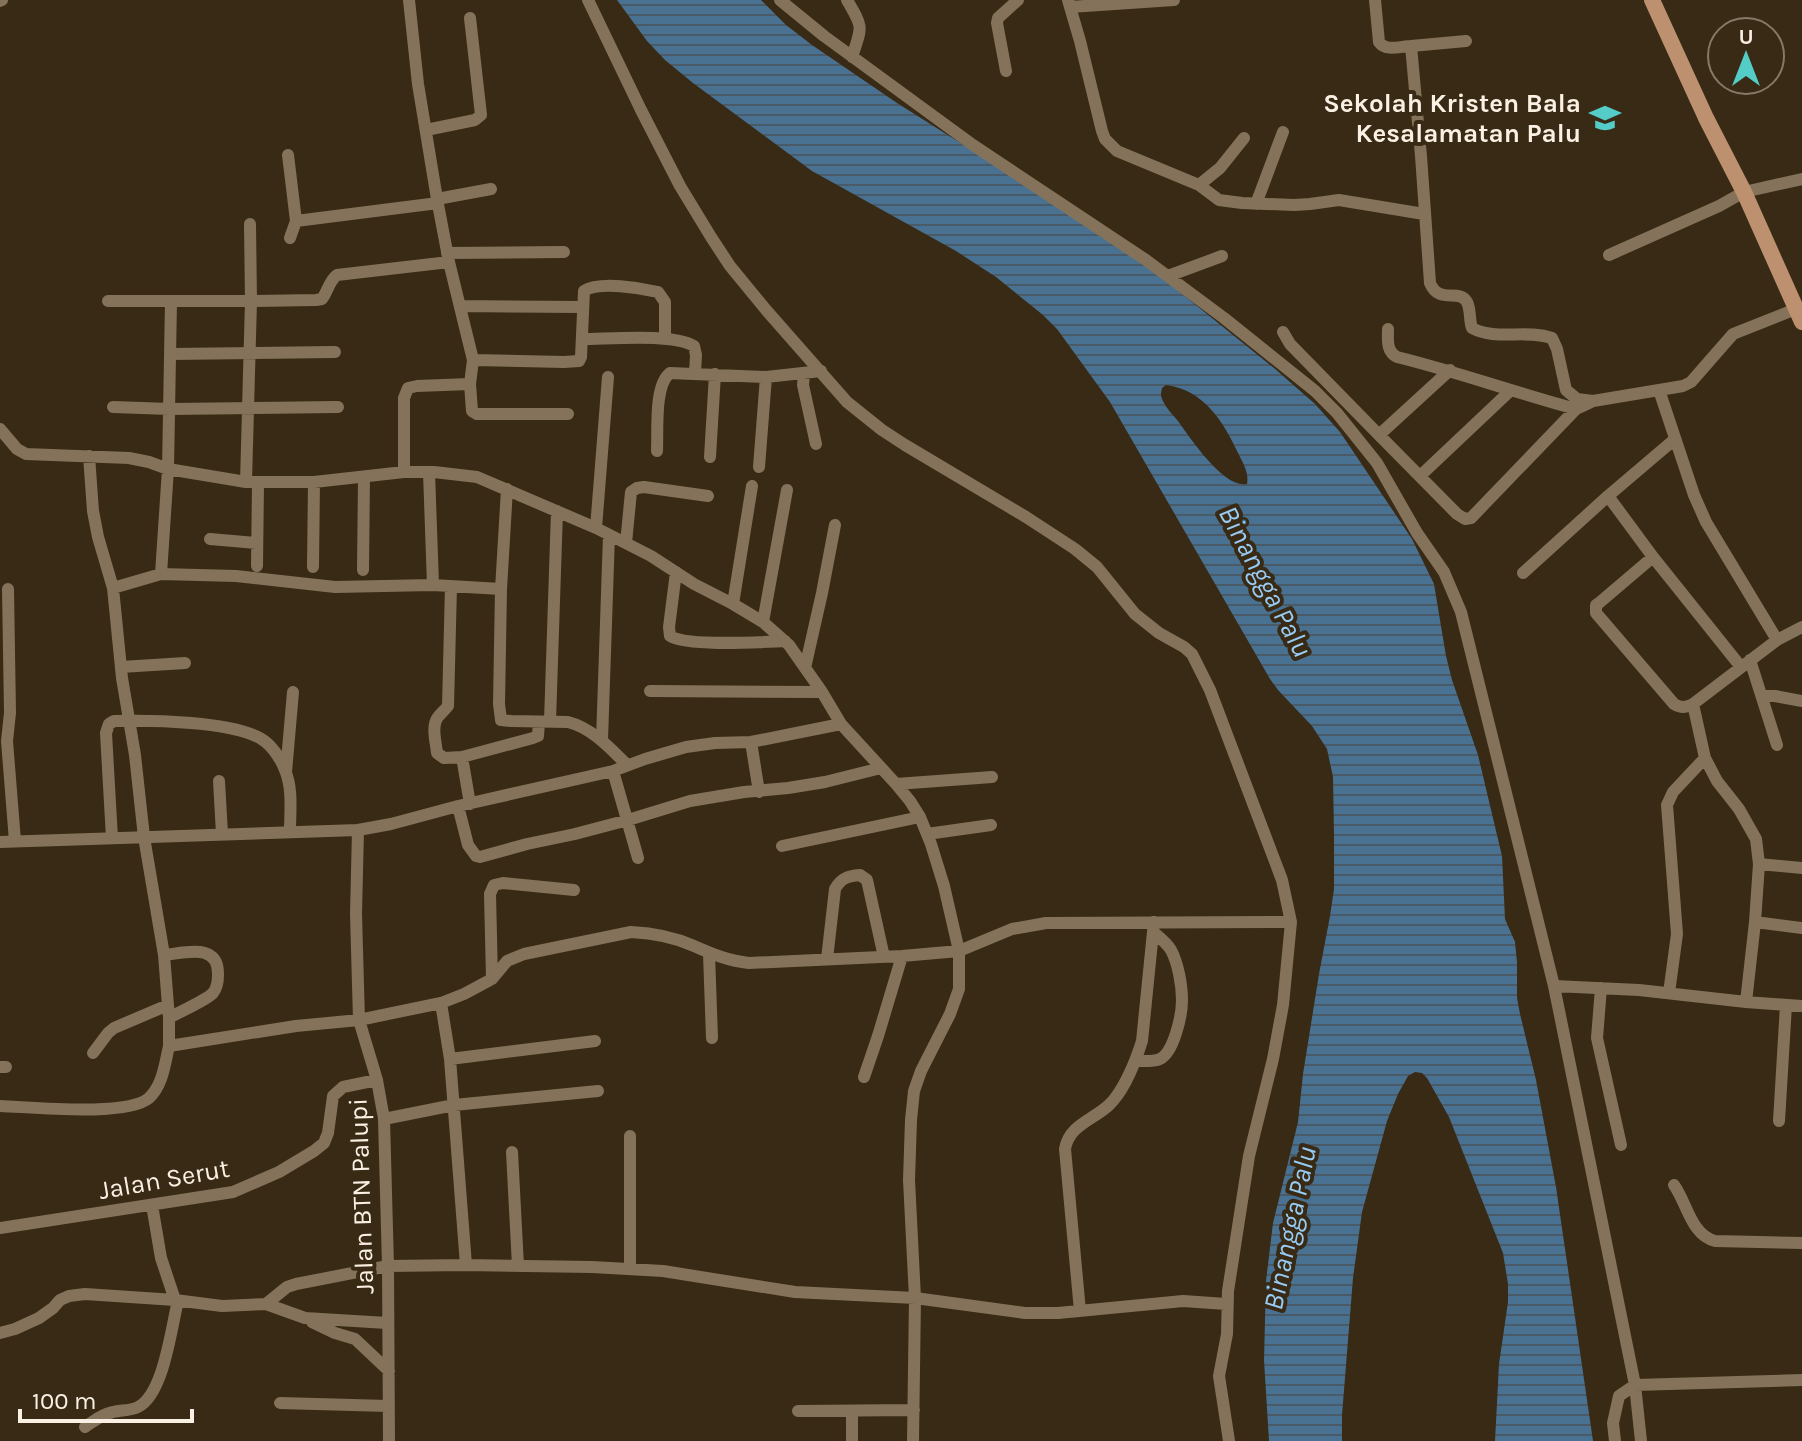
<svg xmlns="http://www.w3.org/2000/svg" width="1802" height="1441" font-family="Karla,sans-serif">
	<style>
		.water { fill: url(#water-rules); fill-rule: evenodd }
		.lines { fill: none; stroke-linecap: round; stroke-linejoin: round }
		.minor { stroke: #84735a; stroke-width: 12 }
		.major { stroke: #bd9170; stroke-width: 16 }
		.labels { text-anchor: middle; stroke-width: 8; stroke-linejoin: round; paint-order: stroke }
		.poi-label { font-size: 26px; font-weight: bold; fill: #faf0e3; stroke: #382a14; text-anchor: end }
		.street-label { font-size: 26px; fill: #faf0e3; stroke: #382a14 }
		.water-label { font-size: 28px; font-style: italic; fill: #98cbf4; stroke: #382a14 }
	</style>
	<defs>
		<pattern id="water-rules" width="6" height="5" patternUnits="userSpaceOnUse" patternTransform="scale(2)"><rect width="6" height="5" fill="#497192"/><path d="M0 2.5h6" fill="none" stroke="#4a5a67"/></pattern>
	</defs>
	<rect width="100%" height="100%" fill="#382a14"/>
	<path class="water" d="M617,0H761L786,25L812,45L897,103L989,161L1150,268L1274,368L1315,404L1340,432L1412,539L1434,584L1446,656L1452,680L1478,755L1502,856L1505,919L1515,942L1517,962V998L1520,1014L1536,1080L1556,1187L1593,1441H1495L1499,1364L1508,1302V1284L1503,1253L1449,1117L1427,1078L1422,1073L1415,1072L1408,1076L1398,1094L1387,1121L1362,1212L1353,1278L1342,1415V1441H1269L1264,1360L1266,1281L1273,1223L1298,1122L1303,1074L1319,974L1330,916L1334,889V835L1333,777L1327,749L1312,726L1278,690L1270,679L1110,402L1057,329L1043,315L996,277L956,251L812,171L693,83L665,60L647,41ZM1166,385C1205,390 1224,423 1239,455C1244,465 1249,473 1247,484C1224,489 1191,439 1178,421C1173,415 1166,408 1163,401C1160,395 1161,394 1162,388Z"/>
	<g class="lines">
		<path class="minor" d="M409,0L418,84L437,199L449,262L473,360L470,384L472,411L477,414H568
			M588,0L641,110L680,186L711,237L730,266L767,311L847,402L882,430L905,445L1026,517L1075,549L1097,567L1135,614L1159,633L1184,647L1192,654L1210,690L1282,880L1291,922L1283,1005L1273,1059L1249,1156L1228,1291L1227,1334L1219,1376L1229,1441
			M780,0L824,36L973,145L1146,260L1224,318L1315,391L1337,413L1377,463L1417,533L1444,572L1461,612L1554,986L1635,1385L1641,1441
			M847,0C864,29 862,26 852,57
			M1068,0L1080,41L1102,131L1105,139L1117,151L1199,185L1219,200L1242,203L1294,205L1310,204L1339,200L1424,214
			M1375,0L1379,42C1386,52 1401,46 1411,46L1421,156L1430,283C1439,305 1459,288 1467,302C1471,310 1469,320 1472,328C1496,341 1526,329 1552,338L1557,349L1566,390L1577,399L1593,401L1683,386L1691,382L1733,334L1796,309
			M0,1L2,0
			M1070,7L1174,0
			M1411,46L1466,41
			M1006,71L997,23L998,18L1018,0
			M426,130L475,120L481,115L470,18
			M288,155L296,221L438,203
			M1199,185L1220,168L1244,138
			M437,199L491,189
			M1256,204L1283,132
			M290,238L296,221
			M447,253L564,252
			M1609,255L1719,206L1744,192L1802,179
			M1168,276L1222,256
			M108,301H251L316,300L322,299C328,291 329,281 337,275L449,262
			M460,306L582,307
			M1388,329C1388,340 1386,351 1397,357C1458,372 1516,393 1576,409
			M1283,332L1290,344L1379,435
			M582,339C609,339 673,333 694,346L696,355L695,373
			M171,354L335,352
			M473,360L564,362L579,361L581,357L584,291C599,281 641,288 658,292L665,302V339
			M1450,370L1379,435L1457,514L1465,519L1471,518L1576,409L1591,402
			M804,374L803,385L816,444
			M1659,390L1694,495L1706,522L1777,640
			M113,407L170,409L338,407
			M0,429L17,449L26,454L129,458L149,462L168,469L246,482H314L404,472H434L477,477L596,528L651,556L694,584L733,604L763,622L789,645L822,692L841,724L896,784L910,801L920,817L931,844L944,886L959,951V989L950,1014L921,1071L914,1091L911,1120L909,1180L915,1298L913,1441
			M657,451C658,431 654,385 670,373L766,377L821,371
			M89,456L93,511L98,537L113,588L122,678L135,755L144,837L164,955L169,1018V1046L296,1026L359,1020L441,1003L464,994L492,979L507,961L524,954L631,932C653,933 674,937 694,946C712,954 729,961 749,963L902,956L959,951L1012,929L1046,923L1291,922
			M710,457L715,374
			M759,467L766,377
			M404,472V398L408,388L417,386L470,384
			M429,472L433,585L501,589
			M1420,476L1510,391
			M246,482L251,301L250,224
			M507,489L501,589L499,704L501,720L511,721L568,722C592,728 610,748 627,765
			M1608,496L1653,557L1741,667
			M596,528L608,377
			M210,539L257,543
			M626,543L631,492L637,488L644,487L708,496
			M1653,557L1599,603L1596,605V613L1674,704C1681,708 1685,708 1693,704L1777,640L1802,627
			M257,566L258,483
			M313,567L314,482
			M363,570L364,477
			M676,572L669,627L670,636C688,647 761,642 785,641
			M1523,573L1608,496L1675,439
			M161,574L168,469L171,301
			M451,586L448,706C445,710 441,713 438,717C431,726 436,742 437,753L444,758L462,757L533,738L538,736L539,722
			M113,588L161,574L236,576L335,587L433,585
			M8,589L10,713L7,741L15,841
			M733,604L752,486
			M763,622L787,490
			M1750,660L1777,745
			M121,667L185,663
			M805,668L822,593L835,525
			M650,691L822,692
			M1762,696H1775L1802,701
			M1693,704L1705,758L1717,781L1739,809L1756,839L1759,864L1755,922L1746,1002
			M550,721L557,511
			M602,740L609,535
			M751,742L759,792
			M462,757L470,804
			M613,771L638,858
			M286,772L293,692
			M219,781L222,834
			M896,784L992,777
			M458,806L468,845L476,856L480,857L527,844L575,834L628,820L690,801L744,792L788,788L825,782L881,768
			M358,830L391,824L458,806L613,771L645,759L686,747L715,743L751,742L841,724
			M927,834L991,825
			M112,838L106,733L109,724L114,721C149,720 235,721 263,740C272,746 281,759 285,770C293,789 290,811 290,832
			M0,842L358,830L356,914L359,1020L377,1080L384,1119L388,1266L389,1441
			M782,846L920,817
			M1759,864L1802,868
			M1755,922L1802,928
			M709,954L712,1038
			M164,955C185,953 219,942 218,975C218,981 217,988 213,993C207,1000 179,1012 169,1018
			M827,959L835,889C841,878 848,876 860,875L867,880L884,957
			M492,979L490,894L494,885L503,883L574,890
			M1554,986L1639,990L1746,1002L1802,1006
			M1601,988L1597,1038L1621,1145
			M1669,993L1677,934L1667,805L1673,792L1705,758
			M441,1003L450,1059L466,1265
			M93,1053L108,1033L114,1028L168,1005
			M450,1059L595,1041
			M1135,1061C1143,1061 1153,1062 1160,1059C1174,1052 1182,1015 1182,1000C1182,985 1178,963 1171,950C1167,943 1159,937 1153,932
			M0,1067H6
			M864,1077L878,1036L902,956
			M0,1106C31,1107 127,1117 149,1098C163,1085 165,1063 169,1046
			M384,1119L454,1105L598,1091
			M1779,1121L1786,1005
			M630,1136V1269
			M512,1152L518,1266
			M1674,1185C1687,1203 1691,1235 1715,1241L1802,1243
			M152,1205L161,1258L175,1300
			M0,1228L233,1192L279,1172L314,1151L324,1143L328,1133L333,1096L343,1087L377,1080
			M266,1304L287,1287L296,1284L388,1266L466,1265L592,1267L663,1271L795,1292L915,1298L1025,1313H1058L1183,1301L1226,1304
			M1080,1311L1065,1149C1069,1125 1093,1120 1109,1105C1124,1091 1136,1060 1142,1041L1154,922
			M312,1322L335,1333L355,1339L389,1371
			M0,1333L15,1329L39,1318L53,1308L60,1300L69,1296L85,1294L175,1300L222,1306L266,1304L305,1318L387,1323
			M280,1403L388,1406
			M798,1411L914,1410
			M852,1411V1441
			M85,1427C94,1421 102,1414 113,1412C121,1410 130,1411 138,1407C164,1394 171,1328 178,1301
			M1615,1441L1613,1423L1619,1396L1635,1385L1802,1380"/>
		<path class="major" d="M1652,0L1706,118L1744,192L1802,322"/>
	</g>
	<defs>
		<symbol id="school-bare" viewBox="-9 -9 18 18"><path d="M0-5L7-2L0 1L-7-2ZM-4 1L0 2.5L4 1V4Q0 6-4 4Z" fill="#54cdc8" stroke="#382a14" stroke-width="2.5" paint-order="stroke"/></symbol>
	</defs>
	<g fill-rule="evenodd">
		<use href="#school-bare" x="1583" y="96" width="44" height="44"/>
	</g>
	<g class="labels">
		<g class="poi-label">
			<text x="1581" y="112">Sekolah Kristen Bala<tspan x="1581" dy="30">Kesalamatan Palu</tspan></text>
		</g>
		<g class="street-label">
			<text transform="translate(164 1179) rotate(-10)" y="9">Jalan Serut</text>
			<text transform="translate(361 1196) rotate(-92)" y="9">Jalan BTN Palupi</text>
		</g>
		<g class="water-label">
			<text transform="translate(1266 581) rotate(62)" y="10">Binangga Palu</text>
			<text transform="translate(1289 1228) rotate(-78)" y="10">Binangga Palu</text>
		</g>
	</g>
	<g transform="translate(1746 56)"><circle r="38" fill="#382a14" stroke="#867967" stroke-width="2"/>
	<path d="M0-6L14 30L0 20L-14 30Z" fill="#54cdc8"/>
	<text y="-12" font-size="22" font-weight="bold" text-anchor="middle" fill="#faf0e3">U</text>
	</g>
	<path d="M20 1409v12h172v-12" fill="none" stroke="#faf0e3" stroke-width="4"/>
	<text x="32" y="1409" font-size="24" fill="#faf0e3" stroke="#382a14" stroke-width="6" paint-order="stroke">100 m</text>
</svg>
